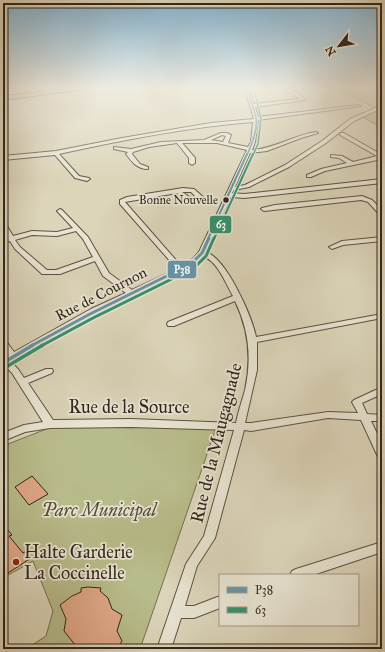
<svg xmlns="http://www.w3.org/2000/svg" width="385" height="652" font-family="'IM FELL Great Primer',serif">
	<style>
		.green { fill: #b8bb8a; stroke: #747052 }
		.building { fill: #e0a888; stroke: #31261b }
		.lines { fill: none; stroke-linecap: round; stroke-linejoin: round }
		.minor-casing { stroke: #5c5243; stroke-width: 2 }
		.major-casing { stroke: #31261b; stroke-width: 2 }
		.minor { fill: #e8e4d2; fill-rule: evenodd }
		.major { fill: #deba7d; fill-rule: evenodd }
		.bus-1-far3-casing { stroke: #e8e4d2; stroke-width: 3 }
		.bus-1-far2-casing { stroke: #e8e4d2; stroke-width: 4 }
		.bus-1-far1-casing { stroke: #e8e4d2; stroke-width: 6 }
		.bus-1-casing { stroke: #e8e4d2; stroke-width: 6 }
		.bus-2-far3-casing { stroke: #e8e4d2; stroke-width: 3 }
		.bus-2-far2-casing { stroke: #e8e4d2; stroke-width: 4 }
		.bus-2-far1-casing { stroke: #e8e4d2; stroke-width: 6 }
		.bus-2-casing { stroke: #e8e4d2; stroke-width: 6 }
		.bus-1-far3 { stroke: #6695a9; stroke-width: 1.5 }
		.bus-1-far2 { stroke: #6695a9; stroke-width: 2 }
		.bus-1-far1 { stroke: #6695a9; stroke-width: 3 }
		.bus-1 { stroke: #6695a9; stroke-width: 3.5 }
		.bus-2-far3 { stroke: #36916d; stroke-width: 1.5 }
		.bus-2-far2 { stroke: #36916d; stroke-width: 2 }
		.bus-2-far1 { stroke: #36916d; stroke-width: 3 }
		.bus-2 { stroke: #36916d; stroke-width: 3.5 }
		.bus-dot { fill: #31261b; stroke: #e8e4d2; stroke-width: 1.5 }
		.poi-dot { fill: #8f2418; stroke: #e8e4d2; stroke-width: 1.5 }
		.labels { text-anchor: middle; stroke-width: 3.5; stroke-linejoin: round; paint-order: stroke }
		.far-bus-label { font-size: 12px; fill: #31261b; stroke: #e8e4d2; text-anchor: end }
		.street-label { font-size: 15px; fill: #31261b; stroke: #e8e4d2 }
		.near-street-label { font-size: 18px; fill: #31261b; stroke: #e8e4d2 }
		.near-park-label { font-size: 18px; font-style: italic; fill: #534b37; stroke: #e8e4d2 }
		.near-poi-label { font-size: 18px; fill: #31261b; stroke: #e8e4d2; text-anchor: start }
		.line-badge { stroke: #e8e4d2; stroke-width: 1.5 }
		.badge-label { font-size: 11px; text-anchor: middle; font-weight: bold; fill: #fff }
	</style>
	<rect width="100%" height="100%" fill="#dcd5ba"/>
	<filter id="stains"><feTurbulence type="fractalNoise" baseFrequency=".005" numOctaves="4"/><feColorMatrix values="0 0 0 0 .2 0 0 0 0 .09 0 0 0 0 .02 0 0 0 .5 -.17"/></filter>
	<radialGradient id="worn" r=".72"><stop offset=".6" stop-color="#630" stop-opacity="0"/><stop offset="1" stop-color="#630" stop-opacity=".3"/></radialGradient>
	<path class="green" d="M339,89H382V107L378,110L382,112V128L363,117L377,109Z
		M54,426L216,428L140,649H26L46,636L53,611L33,561L3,578V446Z"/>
	<path class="building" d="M32,476L48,494L29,505L15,487Z
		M3,528L5,531L7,529L12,535L9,536L23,553L27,551L31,558L8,573L3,568Z
		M88,587L101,588L100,591L108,598L112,609L122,615L117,631L122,641L117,649H89V647L76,646L64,631L66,619L60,605L72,596L81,592V588Z"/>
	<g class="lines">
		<defs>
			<path id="minor" d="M247,89H251V96L254,104L300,99L284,89C292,89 301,94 305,100L255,107L258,117L359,105L361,106L258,120L255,142L252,150C274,149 294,135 316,132L318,133L301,138L267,151L250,153L235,187L245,185L285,165L322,141L350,119L382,105V108L354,121L326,143L289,167L249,187L234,190L232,193L244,194L382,179V183L244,198L231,197L206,252C226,258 252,316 256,337L382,314V318L257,342V370L245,423H251L328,412L358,413L352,402L354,400L382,387V394L362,403L367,414L382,415V421H371L382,444V458L378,457L361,420L328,418L251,431L244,430L215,538L197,566L185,606H194L220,596V608L194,618H181L171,649H157L186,564L204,536L234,430L131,427L50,428L25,432L3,441V433L24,425L43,422L12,373L4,365L3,366V359L8,356L3,349V340L6,341L14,352L91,309L126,293L103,276L95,261L60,274H42L15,249L10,241L3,243V239L8,238L3,229V222L5,223L13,236L32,231L57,232L73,228L57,211L60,209L62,210L88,237L109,273L132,290L177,269L120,204V200L127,197L183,188L194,189L203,197L204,198C194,207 185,200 177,193L125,202L182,267L189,263L199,252L247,150L217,143H182L195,158V163L192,165L189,163V158L177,143L149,147L133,152L132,154L140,164L148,167V169C137,169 132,162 126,154L128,152L114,149V147L131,149L161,142L204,140L221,133H227L231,135L228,143L248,147L251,142L253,122C188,127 124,140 59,154L79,176L89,178L90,179L87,181L75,178L55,155L3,160V156L56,151L122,138L211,123L254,119L247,96ZM222,135L226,136L223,142L211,140ZM182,192H191L197,198L194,199L191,198ZM76,231L83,239L93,257L56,270H47L20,247L15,240L32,235L57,236ZM203,256C218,262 225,282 233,296L168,322L167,324L168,326H174L235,301C249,330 252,358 245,390C242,401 238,412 236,423L131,419L53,420L28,383L52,373L53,371L52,369H46L24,378L18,369L11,362C65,326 125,299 184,272L193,265Z
				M340,133H344L382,155V159L325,171L311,177H307V175L321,169L347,163L339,158L331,157V155L342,156L353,162L377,156L340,135Z
				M362,196L372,200L382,210V216L380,215L368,202L361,200L264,211L261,209L262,208L275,205Z
				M382,237V241L343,245L332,249L329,247L342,241Z
				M382,542V552L313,575H290L292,571L296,569Z"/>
			<path id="major" d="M71,89H86L3,100V96Z"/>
		</defs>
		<use href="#minor" class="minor-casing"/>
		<use href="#major" class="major-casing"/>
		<use href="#minor" class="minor"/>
		<use href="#major" class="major"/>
		<defs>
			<path id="bus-1-far3" d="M247,155C252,144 258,130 256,118C254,108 249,99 249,89"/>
			<path id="bus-1-far2" d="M208,239L247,154"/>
			<path id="bus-1-far1" d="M31,346L90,314L191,264L202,253L209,238"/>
			<path id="bus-1" d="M3,363L33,345"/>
			<path id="bus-2-far3" d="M253,155L258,144L261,119L254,89"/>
			<path id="bus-2-far2" d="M214,239L253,154"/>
			<path id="bus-2-far1" d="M41,346L93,318L194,268L206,256L214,238"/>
			<path id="bus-2" d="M6,367L43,345"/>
		</defs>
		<use href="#bus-1-far3" class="bus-1-far3-casing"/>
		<use href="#bus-1-far2" class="bus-1-far2-casing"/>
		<use href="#bus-1-far1" class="bus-1-far1-casing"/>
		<use href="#bus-1" class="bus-1-casing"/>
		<use href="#bus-2-far3" class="bus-2-far3-casing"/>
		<use href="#bus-2-far2" class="bus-2-far2-casing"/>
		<use href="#bus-2-far1" class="bus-2-far1-casing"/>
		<use href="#bus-2" class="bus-2-casing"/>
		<use href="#bus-1-far3" class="bus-1-far3"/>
		<use href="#bus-1-far2" class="bus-1-far2"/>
		<use href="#bus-1-far1" class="bus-1-far1"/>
		<use href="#bus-1" class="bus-1"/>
		<use href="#bus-2-far3" class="bus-2-far3"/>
		<use href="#bus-2-far2" class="bus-2-far2"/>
		<use href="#bus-2-far1" class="bus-2-far1"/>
		<use href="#bus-2" class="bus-2"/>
	</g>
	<linearGradient id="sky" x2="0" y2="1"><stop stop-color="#86b6d4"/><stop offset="0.49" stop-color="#efece0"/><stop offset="1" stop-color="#efece0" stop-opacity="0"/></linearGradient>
	<rect width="385" height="180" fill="url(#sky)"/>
	<circle class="bus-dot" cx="226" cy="200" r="3.5"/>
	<circle class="poi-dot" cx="16" cy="562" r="4"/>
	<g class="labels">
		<g class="far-bus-label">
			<text x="218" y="204">Bonne Nouvelle</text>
		</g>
		<g class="street-label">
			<text transform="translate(101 294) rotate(-27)" y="5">Rue de Cournon</text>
		</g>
		<g class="near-street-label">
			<text x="129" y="413">Rue de la Source</text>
			<text transform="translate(216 443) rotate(-76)" y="6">Rue de la Maugagnade</text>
		</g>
		<g class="near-park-label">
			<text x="99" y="516">Parc Municipal</text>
		</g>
		<g class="near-poi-label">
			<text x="24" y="558">Halte Garderie<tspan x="24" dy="21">La Coccinelle</tspan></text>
		</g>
	</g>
	<g class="line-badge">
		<rect x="209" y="215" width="23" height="19" rx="4" fill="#36916d"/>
		<rect x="167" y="260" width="30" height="19" rx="4" fill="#6695a9"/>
	</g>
	<g class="badge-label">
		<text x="221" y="228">63</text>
		<text x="182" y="273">P38</text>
	</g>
	<rect width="385" height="652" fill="none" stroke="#dcd5ba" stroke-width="16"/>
	<rect x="4" y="4" width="377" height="644" fill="none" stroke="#31261b" stroke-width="2"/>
	<rect x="8" y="8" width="369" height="636" fill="none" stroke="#31261b"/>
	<rect x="219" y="574" width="140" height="52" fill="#e8e4d2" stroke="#9f9889"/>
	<rect x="227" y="587" width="20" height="6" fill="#6695a9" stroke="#9f9889"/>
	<text x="255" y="594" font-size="12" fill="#31261b">P38</text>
	<rect x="227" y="607" width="20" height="6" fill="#36916d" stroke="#9f9889"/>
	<text x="255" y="614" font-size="12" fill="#31261b">63</text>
	<g transform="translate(339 46) rotate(239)" stroke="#e8e4d2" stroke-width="3" paint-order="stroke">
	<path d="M0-3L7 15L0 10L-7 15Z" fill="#31261b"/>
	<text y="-6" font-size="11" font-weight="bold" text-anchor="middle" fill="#31261b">N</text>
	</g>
	<rect width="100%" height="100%" filter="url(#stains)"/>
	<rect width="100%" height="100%" fill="url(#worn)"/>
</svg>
